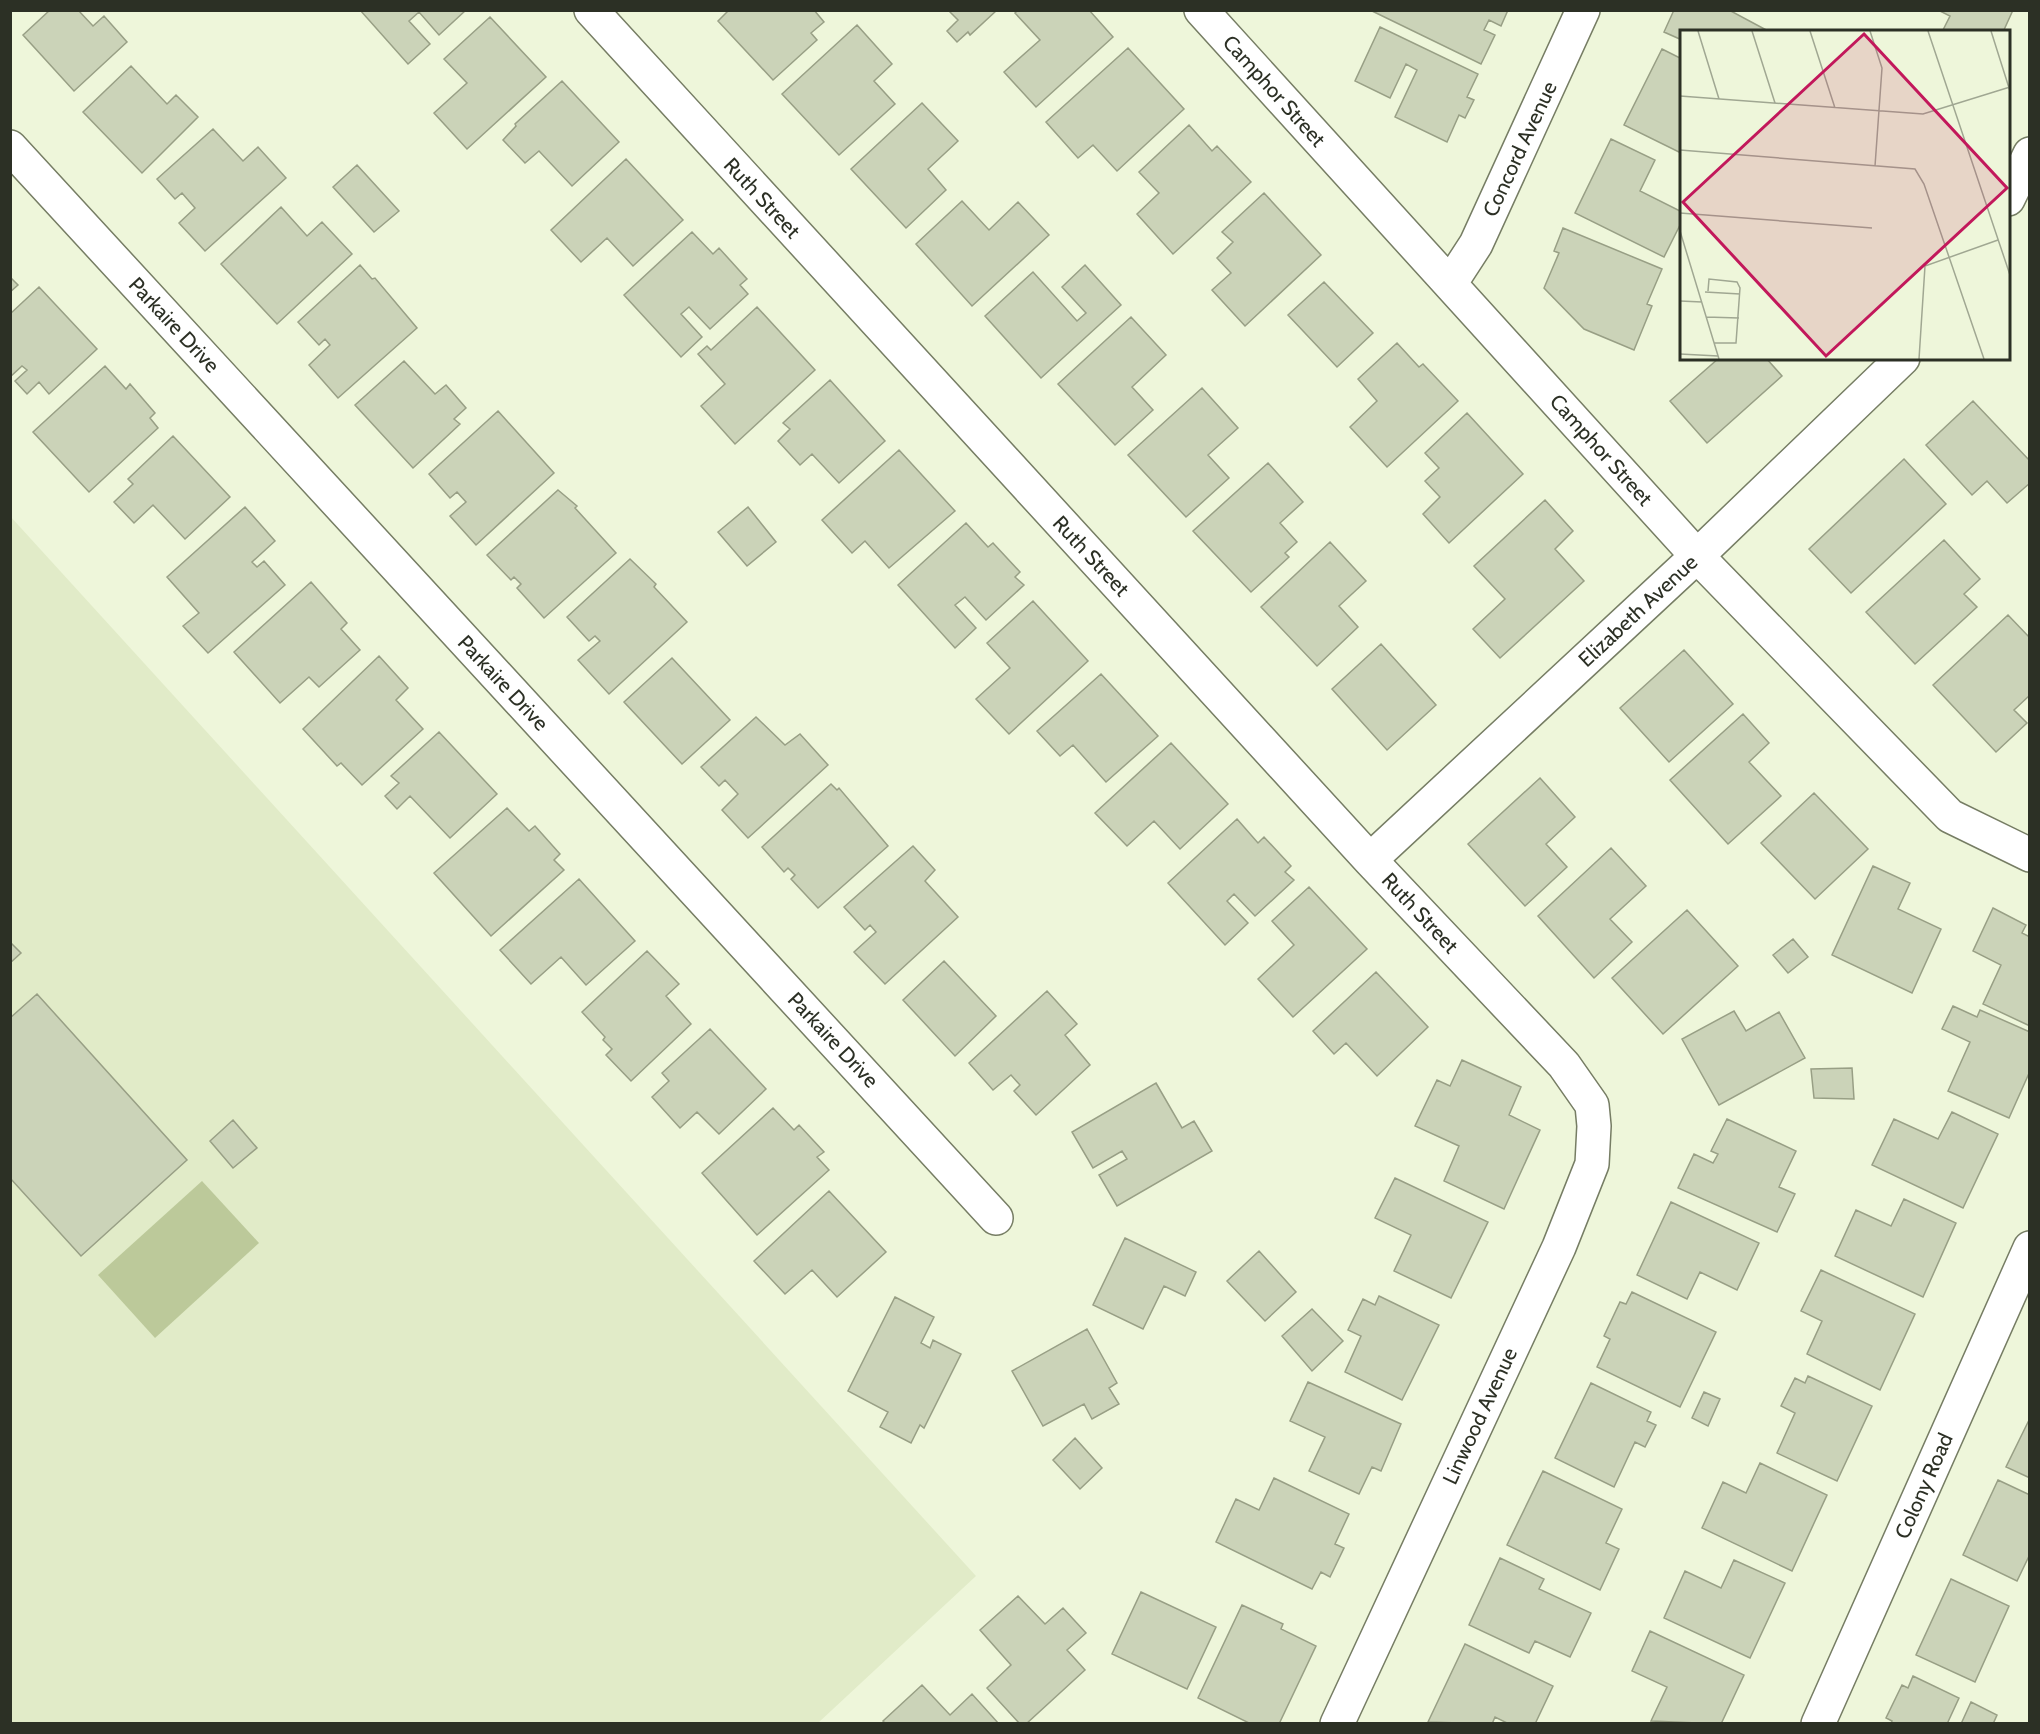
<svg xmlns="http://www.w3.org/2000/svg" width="2040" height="1734" font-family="Cabin,sans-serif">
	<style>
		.built { fill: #e1ebc8 }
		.green { fill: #bcc99a }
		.building { fill: #cbd3b8; stroke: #989f85; stroke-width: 1.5 }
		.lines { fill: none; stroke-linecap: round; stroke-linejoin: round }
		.minor-casing { stroke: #767d64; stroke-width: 36 }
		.minor { stroke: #fff; stroke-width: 33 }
		.labels { text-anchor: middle; stroke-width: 6; stroke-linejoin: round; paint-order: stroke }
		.street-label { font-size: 21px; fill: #2c3025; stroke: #fff }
		.inset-road { fill: none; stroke: #a0a792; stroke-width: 1.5 }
		.view { fill: #c2185b; fill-opacity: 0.15; stroke: #c2185b; stroke-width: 3 }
		.inset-edge { fill: none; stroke: #2c3025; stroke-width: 3 }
	</style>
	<rect width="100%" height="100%" fill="#eef6da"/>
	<path class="built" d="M10,516L976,1576L818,1723H11Z"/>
	<path class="green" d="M202,1181L259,1243L155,1338L98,1275Z"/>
	<path class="building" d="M50,10H78L93,26L104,16L127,42L74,91L23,35Z
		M360,10H466L439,35L419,12L409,21L430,44L408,64Z
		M729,10H814L824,22L811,33L817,40L773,80L718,21Z
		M948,10H997L970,35L968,32L957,42L947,31L958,20Z
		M1018,10H1089L1113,37L1036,107L1004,72L1040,40L1015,13Z
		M1370,10H1508L1501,26L1489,20L1484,30L1495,35L1481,64Z
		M1674,10H1729L1770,32H1682V40L1664,32Z
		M1938,10H2013L2003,32H1942L1950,16Z
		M490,17L546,77L467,149L434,113L467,83L444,59Z
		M857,25L892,64L874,81L895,104L839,155L782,94Z
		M1380,27L1478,74L1467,97L1474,100L1465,118L1459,115L1447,142L1395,117L1417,70L1406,64L1390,98L1355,81Z
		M1128,48L1184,109L1117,171L1093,145L1078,158L1046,122Z
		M1662,49L1682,59L1681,153L1624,125Z
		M131,66L167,104L176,95L198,117L142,173L83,112Z
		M562,81L619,142L572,186L539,151L525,163L503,140L516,126L515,124Z
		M922,103L958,141L928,169L946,190L906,228L851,169Z
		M1189,125L1212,151L1217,146L1251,182L1173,254L1137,214L1159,193L1139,172Z
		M213,129L243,161L258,147L286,178L205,251L179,223L195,208L182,193L175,199L157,179Z
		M1611,139L1655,160L1640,191L1682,212V221L1664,257L1575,213Z
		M626,159L683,220L633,266L607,238L581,262L551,230Z
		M357,165L399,211L374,232L333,187Z
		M1264,193L1321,255L1245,326L1212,290L1231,273L1217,258L1233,242L1222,232Z
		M962,201L989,230L1018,202L1049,235L972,306L916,244Z
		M281,207L307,236L322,222L352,254L277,324L221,264Z
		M1563,228L1662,269L1647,304L1652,306L1634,350L1584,329L1544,288L1559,253L1554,251Z
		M692,232L713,254L719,248L747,279L740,285L748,294L710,329L689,307L681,314L702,337L681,357L624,295Z
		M360,265L372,279L375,278L417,328L338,398L309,365L330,345L325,339L319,345L298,322Z
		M1085,265L1121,305L1041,378L985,316L1033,272L1077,321L1086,313L1062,287Z
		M10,277L18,285L10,292Z
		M1324,282L1373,333L1337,367L1288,315Z
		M39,287L97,349L49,394L39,382L27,394L15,381L27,370L22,366L10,377V314Z
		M757,307L815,370L735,444L701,406L725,384L698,354L707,346L711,350Z
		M1131,317L1166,355L1132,387L1153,410L1115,445L1058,384Z
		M1397,343L1419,367L1423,364L1458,401L1387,467L1350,427L1377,401L1358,379Z
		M1719,358H1766L1782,376L1707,443L1670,401Z
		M404,361L435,394L446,385L466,408L454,419L460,424L413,468L355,405Z
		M105,366L126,389L130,384L155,413L150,418L158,428L89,492L33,432Z
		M830,380L885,441L839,483L812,454L800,465L778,441L790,429L783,423Z
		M1202,388L1238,428L1208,455L1229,478L1186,517L1128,455Z
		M1973,401L2030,461V483L2007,503L1987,481L1972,495L1926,445Z
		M498,411L554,473L476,545L450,516L466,502L457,492L450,498L429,474Z
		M1467,413L1523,474L1449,543L1423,514L1440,497L1425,481L1439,468L1425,453Z
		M173,436L230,497L185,539L153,505L134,523L114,502L133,484L128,479Z
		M899,450L955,511L889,568L865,541L852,553L822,520Z
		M1904,459L1946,504L1851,593L1809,549Z
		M1268,463L1303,502L1280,523L1297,542L1285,553L1289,557L1251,592L1193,531Z
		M558,490L577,506L575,508L616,553L544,618L517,588L521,584L514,577L511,580L487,555Z
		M1545,500L1573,531L1555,549L1584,581L1500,658L1473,629L1505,599L1474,566Z
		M245,507L275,541L252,562L257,567L264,561L285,585L208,653L183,626L199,613L167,577Z
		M748,507L776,542L747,566L718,532Z
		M966,523L988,547L993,543L1020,572L1015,577L1024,585L986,620L965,597L955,605L976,628L955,648L898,585Z
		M1944,540L1980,579L1964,594L1977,607L1915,664L1866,612Z
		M1330,542L1366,581L1339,606L1358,627L1317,666L1261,607Z
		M630,559L656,584L654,587L687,622L609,694L578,660L600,641L595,636L589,641L567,617Z
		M311,582L347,623L341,629L360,650L319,687L309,677L280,703L234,652Z
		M1033,601L1088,661L1009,734L976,699L1010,668L987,643Z
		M2008,615L2030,638V695L2014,710L2027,723L1996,752L1933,685Z
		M1381,644L1436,705L1387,750L1332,689Z
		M1684,650L1733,704L1669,762L1620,708Z
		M379,656L408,688L396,700L423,729L362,785L341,763L337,766L303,729Z
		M672,658L730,720L682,764L624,702Z
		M1101,674L1158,736L1106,782L1073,745L1060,756L1037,731Z
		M1743,714L1769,743L1749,762L1781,796L1728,844L1670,780Z
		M756,717L785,745L800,734L828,765L748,838L722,810L738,794L725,780L719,786L701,767Z
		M439,732L497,794L450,838L410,796L397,809L385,796L399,783L391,776Z
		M1171,743L1228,804L1180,849L1154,821L1127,846L1095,813Z
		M1540,778L1575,817L1546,844L1567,867L1525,906L1468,844Z
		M831,784L837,790L839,788L888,846L818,908L791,879L795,875L788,868L784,872L762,847Z
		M1814,793L1868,849L1815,899L1761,843Z
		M507,808L529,831L535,826L560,854L554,860L564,870L491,936L434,873Z
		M1237,819L1258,843L1264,837L1291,866L1285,872L1294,880L1255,916L1234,894L1227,901L1248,923L1225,945L1168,883Z
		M913,846L935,870L925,881L958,917L885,984L854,952L876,932L870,925L865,930L844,907Z
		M1611,848L1646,886L1610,919L1632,942L1594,978L1538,916Z
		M1873,866L1910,883L1898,909L1941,929L1912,993L1832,955Z
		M579,879L635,941L586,985L561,957L531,984L500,950Z
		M1309,887L1367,949L1293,1017L1258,979L1294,945L1272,921Z
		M1993,908L2026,925L2022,933L2030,937V1026L1983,1004L2001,965L1973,951Z
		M1687,910L1738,966L1663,1034L1612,978Z
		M1793,939L1808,957L1788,973L1773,955Z
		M10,942L21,953L10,963Z
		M647,951L679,984L666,996L691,1024L631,1081L606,1055L612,1049L603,1040L605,1037L582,1012Z
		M944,961L996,1016L955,1056L903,1000Z
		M1376,972L1428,1027L1377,1076L1346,1043L1334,1054L1313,1031Z
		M1047,991L1077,1024L1065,1035L1090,1065L1036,1115L1014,1091L1020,1085L1011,1075L993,1090L969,1063Z
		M37,994L187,1160L81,1256L10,1178V1018Z
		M1953,1006L1977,1017L1980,1010L2030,1032V1071L2009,1118L1948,1091L1970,1042L1942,1029Z
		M1734,1011L1746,1031L1779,1012L1805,1058L1719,1105L1682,1039Z
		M710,1029L766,1089L719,1134L697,1112L680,1128L652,1097L669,1081L662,1073Z
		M1462,1060L1521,1087L1509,1115L1540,1130L1504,1209L1444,1181L1459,1146L1415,1126L1437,1080L1450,1086Z
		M1852,1068L1854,1099L1814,1098L1811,1069Z
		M1156,1083L1182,1128L1194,1121L1212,1151L1117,1206L1099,1175L1127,1159L1122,1151L1093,1168L1072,1132Z
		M773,1108L794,1130L799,1125L824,1152L817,1157L829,1170L757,1235L702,1173Z
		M1952,1112L1998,1134L1963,1208L1872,1165L1894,1119L1938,1139Z
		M1727,1119L1796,1151L1779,1187L1795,1194L1777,1232L1678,1188L1694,1154L1713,1163L1718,1154L1711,1151Z
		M233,1120L257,1148L233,1168L210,1141Z
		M1395,1178L1488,1222L1451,1298L1394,1271L1411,1235L1375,1218Z
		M829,1191L886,1252L837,1297L812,1270L785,1294L754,1261Z
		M1904,1199L1956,1223L1923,1297L1835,1256L1856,1210L1891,1226Z
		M1671,1202L1759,1243L1737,1290L1700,1272L1687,1299L1637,1275Z
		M1125,1238L1196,1272L1185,1296L1164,1286L1143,1329L1093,1305Z
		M1259,1251L1296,1292L1265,1321L1227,1281Z
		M1821,1270L1915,1314L1880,1390L1807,1354L1822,1321L1801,1311Z
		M1632,1292L1716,1332L1680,1407L1597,1367L1610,1339L1604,1336L1620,1302L1626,1304Z
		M1379,1296L1439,1325L1402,1400L1345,1372L1361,1336L1348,1330L1363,1299L1375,1305Z
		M895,1297L934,1317L921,1343L930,1348L933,1340L961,1354L924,1428L920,1425L911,1443L880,1427L888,1412L848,1391Z
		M1312,1309L1343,1341L1312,1371L1282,1336Z
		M1087,1329L1117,1383L1109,1388L1119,1404L1092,1419L1084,1404L1043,1426L1012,1371Z
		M1808,1376L1872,1406L1837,1481L1777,1453L1795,1413L1781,1406L1795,1378L1805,1383Z
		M1308,1382L1401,1424L1381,1471L1372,1467L1359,1494L1309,1471L1325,1437L1290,1421Z
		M1591,1383L1651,1412L1647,1421L1656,1425L1645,1447L1635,1442L1614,1487L1555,1458Z
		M1704,1392L1720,1399L1708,1426L1692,1418Z
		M2030,1418V1478L2006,1467Z
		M1075,1438L1102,1468L1080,1489L1053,1460Z
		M1760,1463L1827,1495L1792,1571L1702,1528L1723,1482L1746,1493Z
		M1543,1471L1622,1509L1606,1543L1619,1549L1600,1590L1507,1545Z
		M1274,1478L1349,1514L1335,1544L1344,1548L1330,1577L1321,1572L1312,1589L1216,1542L1236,1499L1259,1510Z
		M1998,1480L2030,1495V1554L2017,1581L1963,1555Z
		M1500,1558L1544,1579L1539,1589L1591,1613L1570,1657L1535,1641L1529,1653L1469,1625Z
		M1734,1560L1785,1583L1750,1658L1664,1618L1685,1571L1721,1588Z
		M1951,1579L2009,1606L1975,1682L1916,1655Z
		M1141,1592L1216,1627L1187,1689L1112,1654Z
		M1018,1596L1045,1624L1063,1608L1086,1633L1067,1650L1085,1670L1026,1724H1020L987,1688L1011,1665L980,1630Z
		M1242,1605L1283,1624L1281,1629L1316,1646L1279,1724H1251L1198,1698Z
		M1650,1631L1744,1675L1721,1724L1651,1721L1667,1687L1632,1671Z
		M1465,1644L1553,1686L1535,1724H1509L1495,1717L1492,1724L1428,1722Z
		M1913,1676L1959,1698L1947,1724H1891L1892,1721L1886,1718L1902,1685L1908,1688Z
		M922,1685L950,1715L972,1694L999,1724H886L883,1721Z
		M1971,1702L1997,1715L1993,1724H1961Z"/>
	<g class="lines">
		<defs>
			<path id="minor" d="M591,10L1370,860L1564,1065L1592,1105L1594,1126L1592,1164L1559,1247L1337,1724
				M1201,10L1697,556L1950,816L2030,855
				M10,147L996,1218
				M2008,199L2030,154
				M1450,284L1476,244L1583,10
				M1370,860L1697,556L1903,358
				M1818,1724L2030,1248"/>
		</defs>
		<use href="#minor" class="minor-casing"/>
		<use href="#minor" class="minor"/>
	</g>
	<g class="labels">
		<g class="street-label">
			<text transform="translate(1274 91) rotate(48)" y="7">Camphor Street</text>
			<text transform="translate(1520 149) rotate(-65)" y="7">Concord Avenue</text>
			<text transform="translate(762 198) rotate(47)" y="7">Ruth Street</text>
			<text transform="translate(174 325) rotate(47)" y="7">Parkaire Drive</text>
			<text transform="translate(1601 450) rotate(48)" y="7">Camphor Street</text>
			<text transform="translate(1091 556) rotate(47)" y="7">Ruth Street</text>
			<text transform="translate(1638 611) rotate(-43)" y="7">Elizabeth Avenue</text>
			<text transform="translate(503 683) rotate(47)" y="7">Parkaire Drive</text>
			<text transform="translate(1420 913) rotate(47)" y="7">Ruth Street</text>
			<text transform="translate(833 1040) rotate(47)" y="7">Parkaire Drive</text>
			<text transform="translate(1480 1416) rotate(-65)" y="7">Linwood Avenue</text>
			<text transform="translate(1924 1486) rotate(-66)" y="7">Colony Road</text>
		</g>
	</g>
	<g transform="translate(1680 30)">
		<rect width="330" height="330" fill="#eef6da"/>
		<path class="inset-road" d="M18,1L39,69M72,1L95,73M130,1L155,78M190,1L202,38L195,136M248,1L330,245M311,1L330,61M0,66L243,84L330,57M0,120L235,139L244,154L304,329M0,183L192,198M0,201L39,329M28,261L29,249L57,252L60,258L56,313H34M25,262L60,264M0,271L22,272M26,287L59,288M0,324L38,326M239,329L245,236L318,210"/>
		<path class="view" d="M184,4L327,158L146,326L3,172Z"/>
		<rect width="330" height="330" class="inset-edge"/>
	</g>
	<rect width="2040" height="1734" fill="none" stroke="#2c3025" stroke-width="24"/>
</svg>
